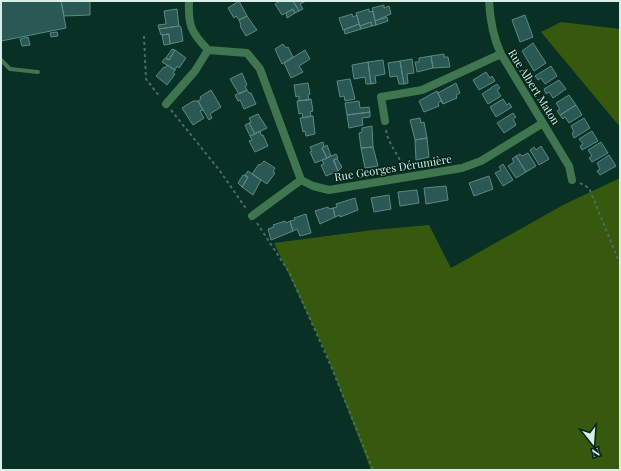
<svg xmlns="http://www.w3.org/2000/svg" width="621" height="471" font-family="'Playfair Display',serif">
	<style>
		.green { fill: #36590e }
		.building { fill: #295855; stroke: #5c8985 }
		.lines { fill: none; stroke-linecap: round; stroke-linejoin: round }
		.path { stroke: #4b6c62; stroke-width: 2; stroke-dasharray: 3 3; stroke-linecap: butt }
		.service { stroke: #40764f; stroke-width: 4 }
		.minor { stroke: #40764f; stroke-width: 8 }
		.labels { text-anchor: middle; stroke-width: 3; stroke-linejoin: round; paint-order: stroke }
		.street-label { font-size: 11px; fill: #d9eee6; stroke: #00261c }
	</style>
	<rect width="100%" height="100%" fill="#083025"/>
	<path class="green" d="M561,22L620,29V127L541,32Z
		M620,178V470H371L326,353L274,243L373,230L429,225L451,268L563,205Z"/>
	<path class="building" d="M1,1H61L66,28L1,41Z
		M61,1H90V15L64,16Z
		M239,1L247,16L239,20L236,16L234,18L228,8Z
		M280,1H293L299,11L295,13L293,9L282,15L275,4Z
		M293,1H306L300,4L303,9L299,11Z
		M384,5V8L389,6L391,14L375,21L372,8Z
		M177,9L179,26L159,29L158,25L166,24L164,11Z
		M293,9L295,13L287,18L286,13Z
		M369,9V12L373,11L376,25L372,26L371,22L360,26L356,13Z
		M352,14L353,17L357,15L359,24L343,30L339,18Z
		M525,15L533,37L520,42L512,20Z
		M247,16L257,30L246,36L240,26L241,25L239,20Z
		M387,17L388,21L376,25L375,21Z
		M371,22L372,26L361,29L360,26Z
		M359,24L361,29L345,34L344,30Z
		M179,26L181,27L183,41L170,44L169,34L161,35L159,29Z
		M57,32L58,36L51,37L50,33Z
		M169,34L170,44L164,45L162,35Z
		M28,37L30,45L22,46L20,39Z
		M533,43L546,63L534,71L522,51Z
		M283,44L286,48L288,47L293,57L282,64L275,49Z
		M172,49L175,50L169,60L166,58Z
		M175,50L186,58L179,68L177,66L175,70L162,62L165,58L169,60Z
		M305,50L310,59L299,66L303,72L291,78L284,63Z
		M444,54V57H448L450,67L433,68L431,56Z
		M431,56L433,68L417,72L415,62H419V58Z
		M412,59L414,73L407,74L408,83L404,84L400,61Z
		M383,60L385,74L375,76L376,83L371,84L368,62Z
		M400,61L404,84H399L397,76L390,77L388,63Z
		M368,62L371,84H366L365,77L354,79L352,65Z
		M167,65L175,70L173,73L175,74L167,85L156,76L164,67L165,68Z
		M551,66L557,76L545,84L541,78L538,80L535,76Z
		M486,72L490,78L492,76L495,81L479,90L473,80Z
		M242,73L247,85L245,86L247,90L239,94L230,79Z
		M350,79L355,99L345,101L344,96L340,97L337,81Z
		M559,80L566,89L553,98L549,92L546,94L544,89Z
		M308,83L310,94L308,95L309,100L299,101V96L296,97L294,85Z
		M456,83L460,93L456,95L457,98L443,104L437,91L438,93Z
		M497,84L500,88L497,90L501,96L488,104L482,94Z
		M211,90L221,107L210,114L212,118L209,120L198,101L201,99L200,97Z
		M247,90L249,93H251L256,104L244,109L240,100L238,101L235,95Z
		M437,91L443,104L441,101L438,103L439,106L424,112L419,101Z
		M569,95L576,105L560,115L557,111L560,109L556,103Z
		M311,99L313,111L310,112L311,116L303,118L302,113L299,114L297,101Z
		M503,99L507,105L509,103L512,107L496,117L490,107Z
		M193,101H198L203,110L200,111L204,118L193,125L182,108Z
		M359,101L360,108L369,107L370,112L347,115L345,103Z
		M576,105L582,115L569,123L565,117L563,119L560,115Z
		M370,112V117L362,118L363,125L349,128L347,115Z
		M513,113L516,117L513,119L516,125L504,133L497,123Z
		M258,114L267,128L255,134L249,123L251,122L249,118Z
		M313,116L315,134L306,136L305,131L303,132L300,118Z
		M420,118L421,123L424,122L427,138L415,140L410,120Z
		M584,118L590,128L574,138L572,133L574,132L571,126Z
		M249,123L255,134L250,136L245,125Z
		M372,126L373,147L361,148L359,133L362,132V128Z
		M260,131L261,135H263L268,146L255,152L249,141L252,140L250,136Z
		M592,131L598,141L582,150L580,146L583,144L579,139Z
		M427,138L429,157L416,160L415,140Z
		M323,142L324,147L322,148L327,158L315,163L310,152L312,151L310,147Z
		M601,142L608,153L592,162L589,158L592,156L588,150Z
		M327,145L331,156L327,158L322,148Z
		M541,146L549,159L539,165L530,150L534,147L536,150Z
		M373,147L378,166L365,168L361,148Z
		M528,153L536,166L526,172L516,156L520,154L522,156Z
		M336,154L338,158L333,160L338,171L326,176L321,165L324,164L322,160Z
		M609,155L616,166L600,175L597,171L600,169L597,163Z
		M516,156L526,172L516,178L508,166L514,162L512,159Z
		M337,159L342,167L338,171L334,160Z
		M264,161L275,168L273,172L275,173L267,184L252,174L259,164L260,165Z
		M503,164L513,180L503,186L495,173L501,170L499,167Z
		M248,171L261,180L253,195L242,187L248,177L245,175Z
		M243,175L248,177L242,187L238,183Z
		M489,176L493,189L474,196L469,183Z
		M446,186L448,200L426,204L424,188Z
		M417,190L419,203L400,206L398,192Z
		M389,195L391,209L374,212L371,198Z
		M355,198L358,210L340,217V215L335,217L333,208L337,207L336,204Z
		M328,207L329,209L333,208L335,217L320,224L315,211Z
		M306,214L311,233L300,236L297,229L293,231L290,221L295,220L294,218Z
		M285,221L286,223L290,221L293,231L271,240L268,229L274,227L273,225Z"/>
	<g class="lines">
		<path class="path" d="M144,36L146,79L160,97
			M171,110L220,171L247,210
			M386,130C388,145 400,155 403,169
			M580,183L589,188L620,264
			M257,223L289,272L331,366L373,470"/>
		<path class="service" d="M1,60L10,69L38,72"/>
		<path class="minor" d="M189,1C188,26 191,32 208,50L247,53L260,69L301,180L313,186L329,190L462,168L481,161L543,123
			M489,1C490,20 493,37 501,54L569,166L572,180
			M166,104L195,71L208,50
			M385,121L381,97L422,90L501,54
			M252,216L301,180"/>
	</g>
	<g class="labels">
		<g class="street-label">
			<text transform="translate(534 87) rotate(58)" y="4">Rue Albert Maton</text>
			<text transform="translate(393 168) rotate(-9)" y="4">Rue Georges Dérumière</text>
		</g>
	</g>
	<rect width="621" height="471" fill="none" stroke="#d9eee6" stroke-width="4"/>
	<g transform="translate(593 443) rotate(163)" stroke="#00261c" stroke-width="3" paint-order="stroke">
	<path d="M0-3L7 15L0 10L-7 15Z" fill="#d9eee6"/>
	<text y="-6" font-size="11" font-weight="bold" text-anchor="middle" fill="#d9eee6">N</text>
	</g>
</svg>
